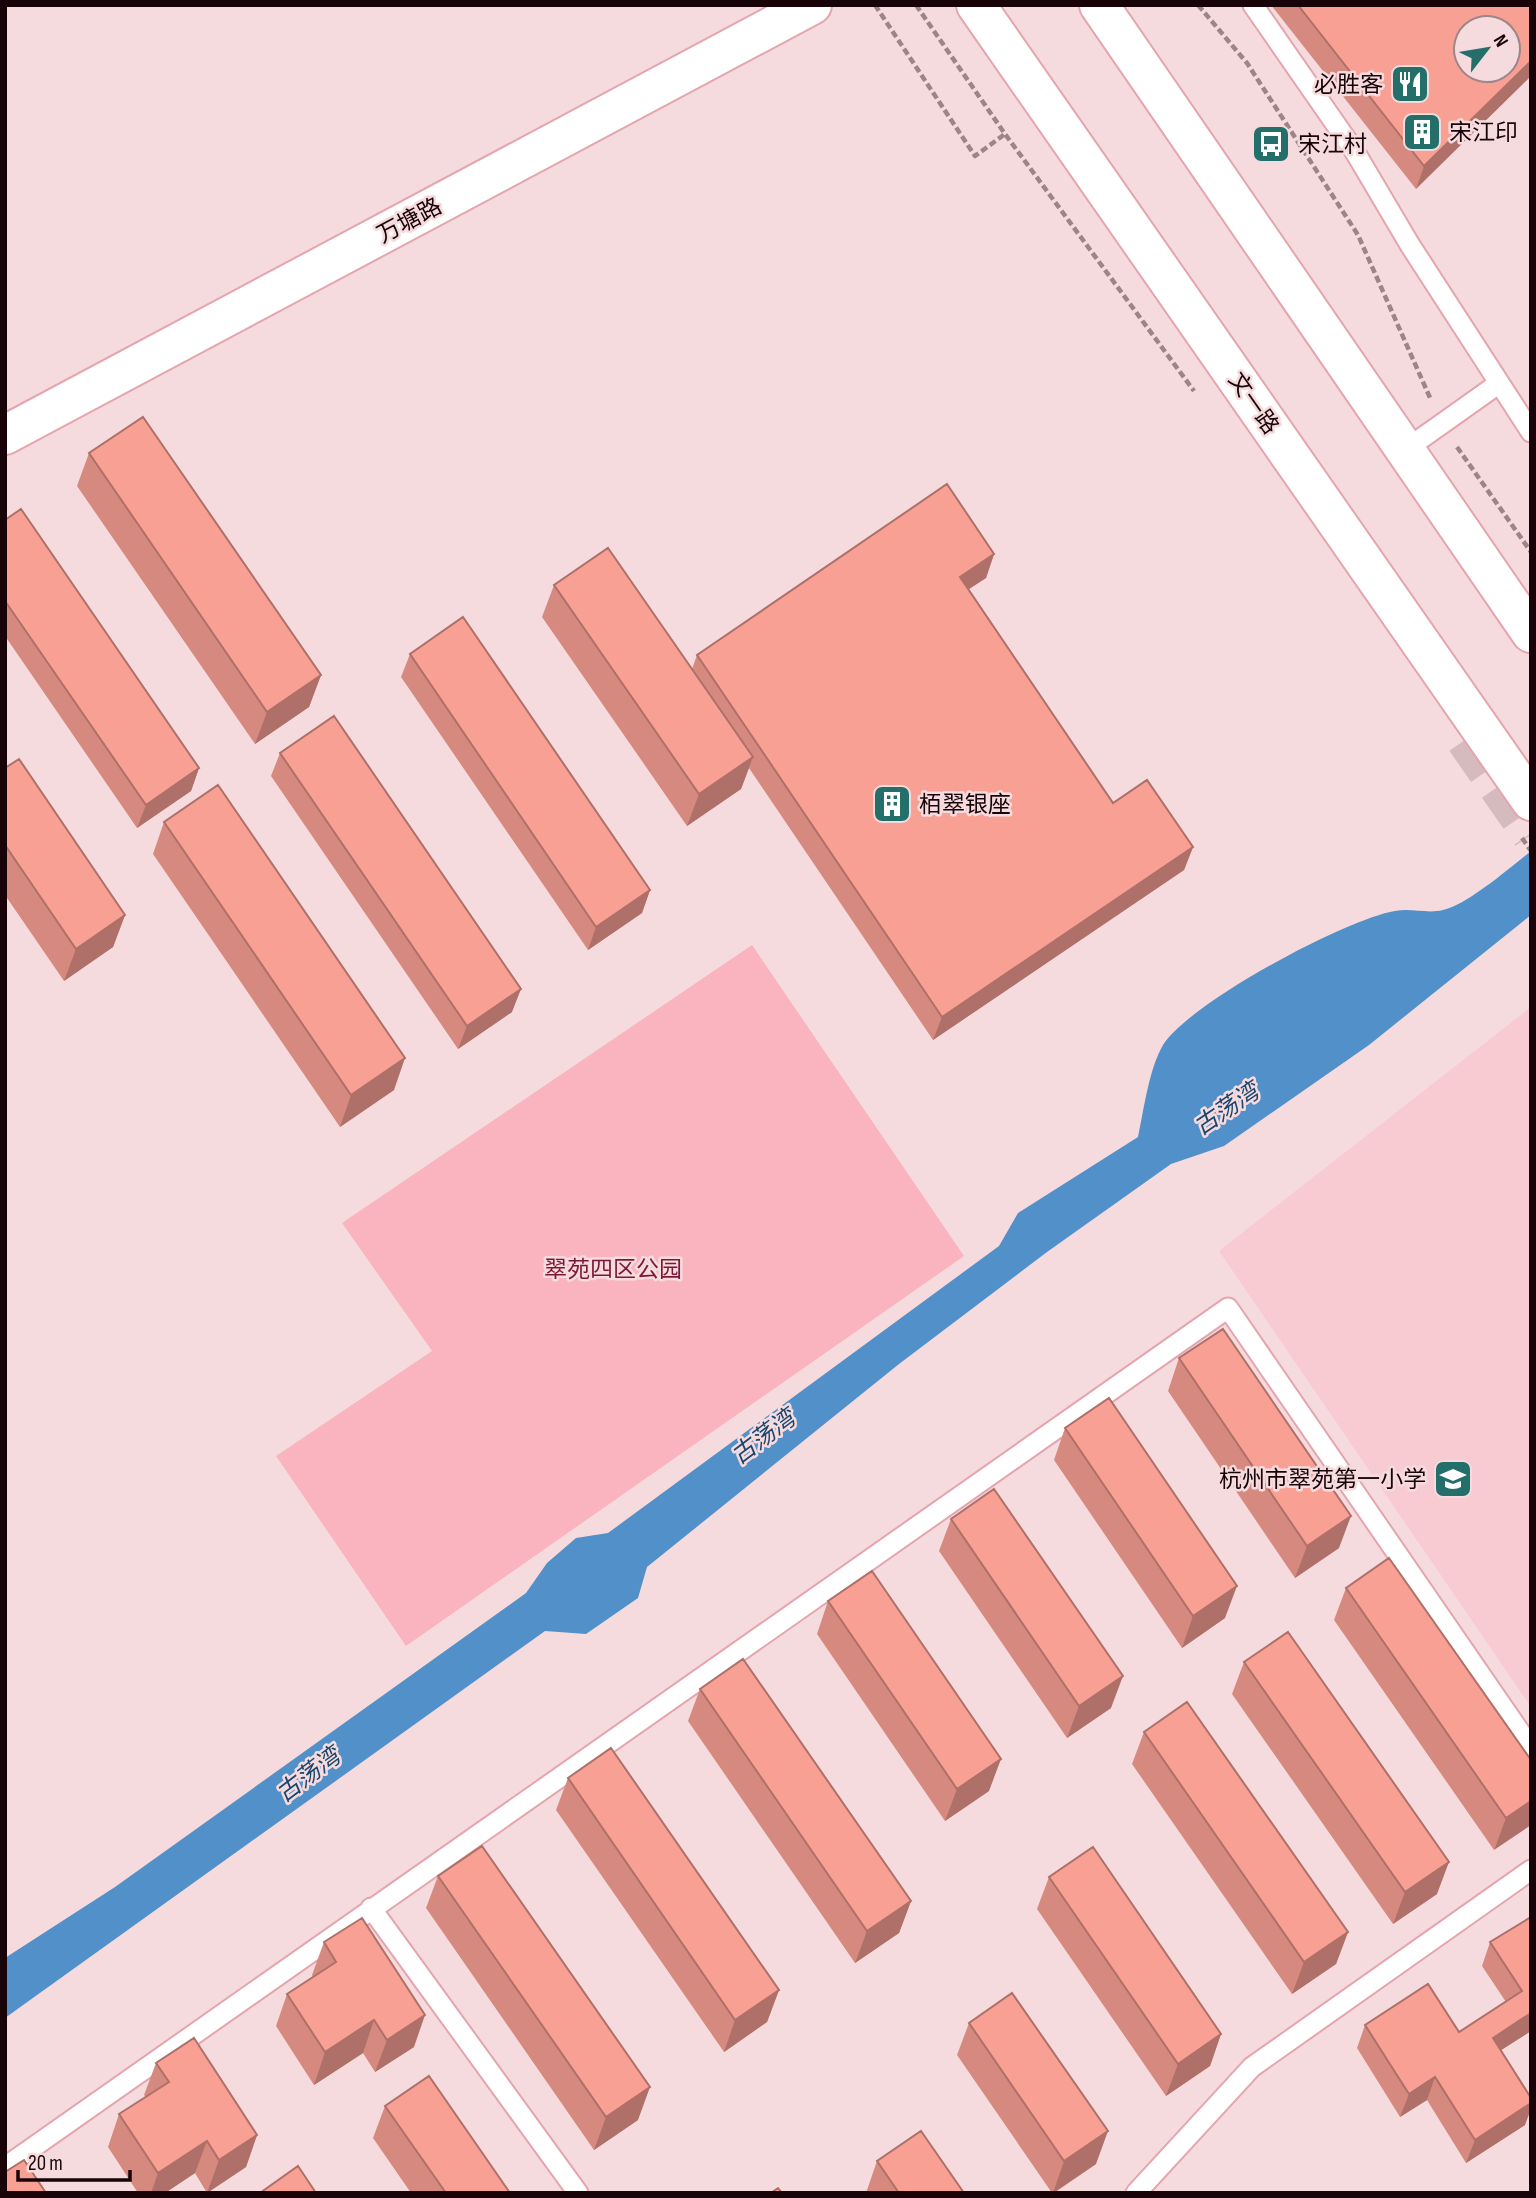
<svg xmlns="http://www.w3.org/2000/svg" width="1536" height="2198" font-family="'Sofia Sans Condensed','Noto Sans SC',sans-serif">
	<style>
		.built { fill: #f8cad1 }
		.green { fill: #f9b4bf }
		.water { fill: #5290c9 }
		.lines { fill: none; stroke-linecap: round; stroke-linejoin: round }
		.highway-tunnel { stroke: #d5bbbe; stroke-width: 38; stroke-dasharray: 38 19; stroke-linecap: butt }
		.lane-casing { stroke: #e4a5af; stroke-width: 23 }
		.secondary-casing { stroke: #e4a5af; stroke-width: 42 }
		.primary-casing { stroke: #e4a5af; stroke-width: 42 }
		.path { stroke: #9d8488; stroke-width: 4.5; stroke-dasharray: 7 3.5; stroke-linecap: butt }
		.lane { stroke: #fff; stroke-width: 19 }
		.secondary { stroke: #fff; stroke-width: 38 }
		.primary { stroke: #fff; stroke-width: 38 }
		.wall { fill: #d68a7f }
		.shaded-wall { fill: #ae7068 }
		.building { fill: #f9a094; stroke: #ae7068; stroke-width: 2; fill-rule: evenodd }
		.labels { text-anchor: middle; stroke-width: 5; stroke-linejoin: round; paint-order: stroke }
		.poi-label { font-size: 23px; fill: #180408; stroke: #f6dbde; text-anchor: start }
		.street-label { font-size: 23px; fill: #180408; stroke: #f6dbde }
		.park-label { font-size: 23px; fill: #7d1637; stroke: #f6dbde }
		.water-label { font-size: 24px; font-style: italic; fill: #1a466d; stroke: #f6dbde }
	</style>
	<rect width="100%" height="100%" fill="#f6dbde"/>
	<path class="built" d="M1531,1007V1707L1219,1251Z"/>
	<path class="green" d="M752,945L964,1256L406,1646L276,1456L432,1351L342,1223Z"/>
	<path class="water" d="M1531,851V915L1369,1045L1224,1146L1171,1164L1047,1252L899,1364L647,1567L638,1598L586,1634L545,1631L5,2018V1958L115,1887L526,1593L547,1563L576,1538L608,1533L999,1246L1018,1213L1138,1137C1144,1109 1149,1069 1163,1045C1189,1003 1346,919 1395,911C1411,908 1428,914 1443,910C1467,905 1511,867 1531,851Z"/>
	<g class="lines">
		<path class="highway-tunnel" d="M1465,740L1531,835"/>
		<defs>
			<path id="lane" d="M1253,5L1355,152L1410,245L1531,432
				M1405,450L1498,384
				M371,1908L578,2193
				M5,2167L1228,1308L1531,1748
				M1136,2193L1252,2067L1531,1870"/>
			<path id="secondary" d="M5,435L812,5"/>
			<path id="primary" d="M976,5L1531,801
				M1099,5L1531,633"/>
		</defs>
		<use href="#lane" class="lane-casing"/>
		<use href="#secondary" class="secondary-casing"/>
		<use href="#primary" class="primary-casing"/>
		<path class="path" d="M875,5L975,156L1005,134
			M916,5L1005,134L1194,391
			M1198,5L1247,63L1358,235L1431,400
			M1457,447L1531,552
			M1522,838L1531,851"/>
		<use href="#lane" class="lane"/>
		<use href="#secondary" class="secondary"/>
		<use href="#primary" class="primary"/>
	</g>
	<path class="wall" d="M1271,5H1531L1416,189Z
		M89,453L321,675L309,707L255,744L77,486Z
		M5,520L199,768L191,791L137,828L5,636Z
		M994,554L986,578L969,589L1113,803L1193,847L1184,870L933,1040L749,768L741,789L687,826L542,617L554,585L692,669L697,655Z
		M410,654L650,890L642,913L588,950L401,677Z
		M280,753L512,1012L458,1049L271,776Z
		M5,768L125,915L113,947L64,981L5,895Z
		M164,822L394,1090L340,1127L153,854Z
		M1179,1358L1339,1548L1295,1578L1168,1391Z
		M1065,1428L1225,1618L1182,1648L1054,1460Z
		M951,1519L1111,1708L1067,1738L939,1551Z
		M1346,1588L1531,1760L1494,1850L1334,1620Z
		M828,1601L989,1791L945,1821L817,1634Z
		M1244,1662L1437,1894L1393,1924L1232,1694Z
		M700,1689L911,1901L899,1933L855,1963L688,1721Z
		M1144,1732L1348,1932L1336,1964L1292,1994L1132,1764Z
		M568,1778L779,1990L767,2022L724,2052L556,1810Z
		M438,1876L638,2120L594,2150L426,1908Z
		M1049,1877L1221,2034L1210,2066L1166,2096L1037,1909Z
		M1531,1917V2031L1501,2050L1525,2125L1466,2163L1427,2100L1400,2117L1357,2048L1365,2025L1459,2032L1506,2002L1482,1966L1490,1942Z
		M324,1942L414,2047L375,2072L363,2053L314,2085L276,2026L287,1994L313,1977L312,1975Z
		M969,2023L1096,2164L1054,2193H1052L957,2055Z
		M156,2063L257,2135L246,2167L207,2193L195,2173L165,2193H138L108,2147L119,2114L146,2097L144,2095Z
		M385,2106L510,2193H411L373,2138Z
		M877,2161L964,2193H866Z"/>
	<path class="shaded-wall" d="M1531,61V76L1416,189L1424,166Z
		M994,554L986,578L952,600L960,577Z
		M321,675L309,707L255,744L267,712Z
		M753,757L741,789L687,826L699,794Z
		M199,768L191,791L137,828L146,805Z
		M1193,847L1184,870L933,1040L942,1017Z
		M650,890L642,913L588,950L596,927Z
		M125,915L113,947L64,981L76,949Z
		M521,989L512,1012L458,1049L467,1026Z
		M405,1058L394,1090L340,1127L351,1095Z
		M1351,1516L1339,1548L1295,1578L1307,1546Z
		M1237,1586L1225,1618L1182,1648L1193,1616Z
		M1123,1676L1111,1708L1067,1738L1079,1706Z
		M1001,1759L989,1791L945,1821L957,1789Z
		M1531,1801V1825L1494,1850L1506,1818Z
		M1449,1862L1437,1894L1393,1924L1405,1892Z
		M911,1901L899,1933L855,1963L867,1931Z
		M1348,1932L1336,1964L1292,1994L1304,1962Z
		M779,1990L767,2022L724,2052L735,2020Z
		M1531,2013V2031L1484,2061L1493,2038Z
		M425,2015L414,2047L375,2072L387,2040Z
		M374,2020L363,2053L314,2085L325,2052Z
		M1221,2034L1210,2066L1166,2096L1178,2064Z
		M1435,2077L1427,2100L1400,2117L1409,2094Z
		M650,2087L638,2120L594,2150L606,2117Z
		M1531,2103V2109L1525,2125L1466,2163L1475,2140Z
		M1108,2131L1096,2164L1053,2193L1064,2161Z
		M257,2135L246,2167L207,2193L219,2160Z
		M207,2141L195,2173L165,2193H151L158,2173Z"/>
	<path class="building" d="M1298,5H1531V61L1424,166ZM1466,28H1508V70H1466Z
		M143,417L321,675L267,712L89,453Z
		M947,484L994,554L960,577L1113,803L1147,780L1193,847L942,1017L697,655Z
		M21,509L199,768L146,805L5,601V520Z
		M608,548L753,757L699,794L554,585Z
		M463,617L650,890L596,927L410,654Z
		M334,716L521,989L467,1026L280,753Z
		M19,759L125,915L76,949L5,845V768Z
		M218,785L405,1058L351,1095L164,822Z
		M1223,1329L1351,1516L1307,1546L1179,1358Z
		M1109,1398L1237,1586L1193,1616L1065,1428Z
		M994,1489L1123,1676L1079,1706L951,1519Z
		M1389,1558L1531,1760V1801L1506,1818L1346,1588Z
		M872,1571L1001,1759L957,1789L828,1601Z
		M1288,1632L1449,1862L1405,1892L1244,1662Z
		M743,1659L911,1901L867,1931L700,1689Z
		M1187,1702L1348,1932L1304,1962L1144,1732Z
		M611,1748L779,1990L735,2020L568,1778Z
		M482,1846L650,2087L606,2117L438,1876Z
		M1093,1847L1221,2034L1178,2064L1049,1877Z
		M1531,1917V2013L1493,2038L1531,2098V2103L1475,2140L1435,2077L1409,2094L1365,2025L1428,1984L1459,2032L1522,1991L1490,1942Z
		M362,1918L425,2015L387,2040L374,2020L325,2052L287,1994L336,1962L324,1942Z
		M1012,1993L1108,2131L1064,2161L969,2023Z
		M194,2038L257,2135L219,2160L207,2141L158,2173L119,2114L169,2082L156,2063Z
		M429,2076L510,2193H446L385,2106Z
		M921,2131L964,2193H899L877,2161Z
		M24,2160L46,2193H5V2172Z
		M298,2166L316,2193H260Z
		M778,2188L782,2193H771Z"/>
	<defs>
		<symbol id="restaurant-square" viewBox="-11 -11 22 22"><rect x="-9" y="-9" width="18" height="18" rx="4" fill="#256f6a" stroke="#f6dbde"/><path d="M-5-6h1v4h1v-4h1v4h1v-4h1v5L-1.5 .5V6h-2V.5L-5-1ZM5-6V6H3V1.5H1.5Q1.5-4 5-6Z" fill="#fff"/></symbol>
		<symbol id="building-square" viewBox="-11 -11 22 22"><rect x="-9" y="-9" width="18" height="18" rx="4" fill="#256f6a" stroke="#f6dbde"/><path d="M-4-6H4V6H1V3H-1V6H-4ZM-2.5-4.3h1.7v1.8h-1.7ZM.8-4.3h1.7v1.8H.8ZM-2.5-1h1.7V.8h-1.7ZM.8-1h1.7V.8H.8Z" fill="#fff"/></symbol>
		<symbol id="bus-square" viewBox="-11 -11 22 22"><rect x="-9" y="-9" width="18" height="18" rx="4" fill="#256f6a" stroke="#f6dbde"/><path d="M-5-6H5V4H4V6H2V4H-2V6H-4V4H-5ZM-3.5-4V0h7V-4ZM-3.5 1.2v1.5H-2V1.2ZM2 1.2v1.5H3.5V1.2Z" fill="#fff"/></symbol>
		<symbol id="school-square" viewBox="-11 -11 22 22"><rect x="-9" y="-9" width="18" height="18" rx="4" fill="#256f6a" stroke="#f6dbde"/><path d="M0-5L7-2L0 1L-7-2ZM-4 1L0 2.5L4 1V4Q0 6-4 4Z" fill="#fff"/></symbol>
	</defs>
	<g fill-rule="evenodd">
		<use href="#restaurant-square" x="1388" y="62" width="44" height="44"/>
		<use href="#building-square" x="1400" y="110" width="44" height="44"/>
		<use href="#bus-square" x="1249" y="122" width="44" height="44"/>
		<use href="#building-square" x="870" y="782" width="44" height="44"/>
		<use href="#school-square" x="1431" y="1457" width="44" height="44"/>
	</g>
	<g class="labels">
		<g class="poi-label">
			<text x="1383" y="92" text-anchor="end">必胜客</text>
			<text x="1449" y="140">宋江印</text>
			<text x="1298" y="152">宋江村</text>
			<text x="919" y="812">栢翠银座</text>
			<text x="1426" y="1487" text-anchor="end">杭州市翠苑第一小学</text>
		</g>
		<g class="street-label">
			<text transform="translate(409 220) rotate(-28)" y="8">万塘路</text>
			<text transform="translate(1254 403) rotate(55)" y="8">文一路</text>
		</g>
		<g class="park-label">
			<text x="613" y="1277">翠苑四区公园</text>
		</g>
		<g class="water-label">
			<text transform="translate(1226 1109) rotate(-34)" y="8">古荡湾</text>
			<text transform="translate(763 1437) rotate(-37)" y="8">古荡湾</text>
			<text transform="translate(308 1775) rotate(-37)" y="8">古荡湾</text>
		</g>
	</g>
	<rect width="1536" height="2198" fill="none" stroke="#180408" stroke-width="14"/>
	<g transform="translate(1487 49) rotate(59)"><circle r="33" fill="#f6dbde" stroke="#9d8588" stroke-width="2"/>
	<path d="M0-5L12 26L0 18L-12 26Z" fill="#256f6a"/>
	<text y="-10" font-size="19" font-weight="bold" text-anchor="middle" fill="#180408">N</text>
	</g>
	<path d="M18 2170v10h112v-10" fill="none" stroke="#180408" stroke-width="3.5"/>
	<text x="28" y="2170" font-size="21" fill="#180408" stroke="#f6dbde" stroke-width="5" paint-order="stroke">20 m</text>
</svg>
